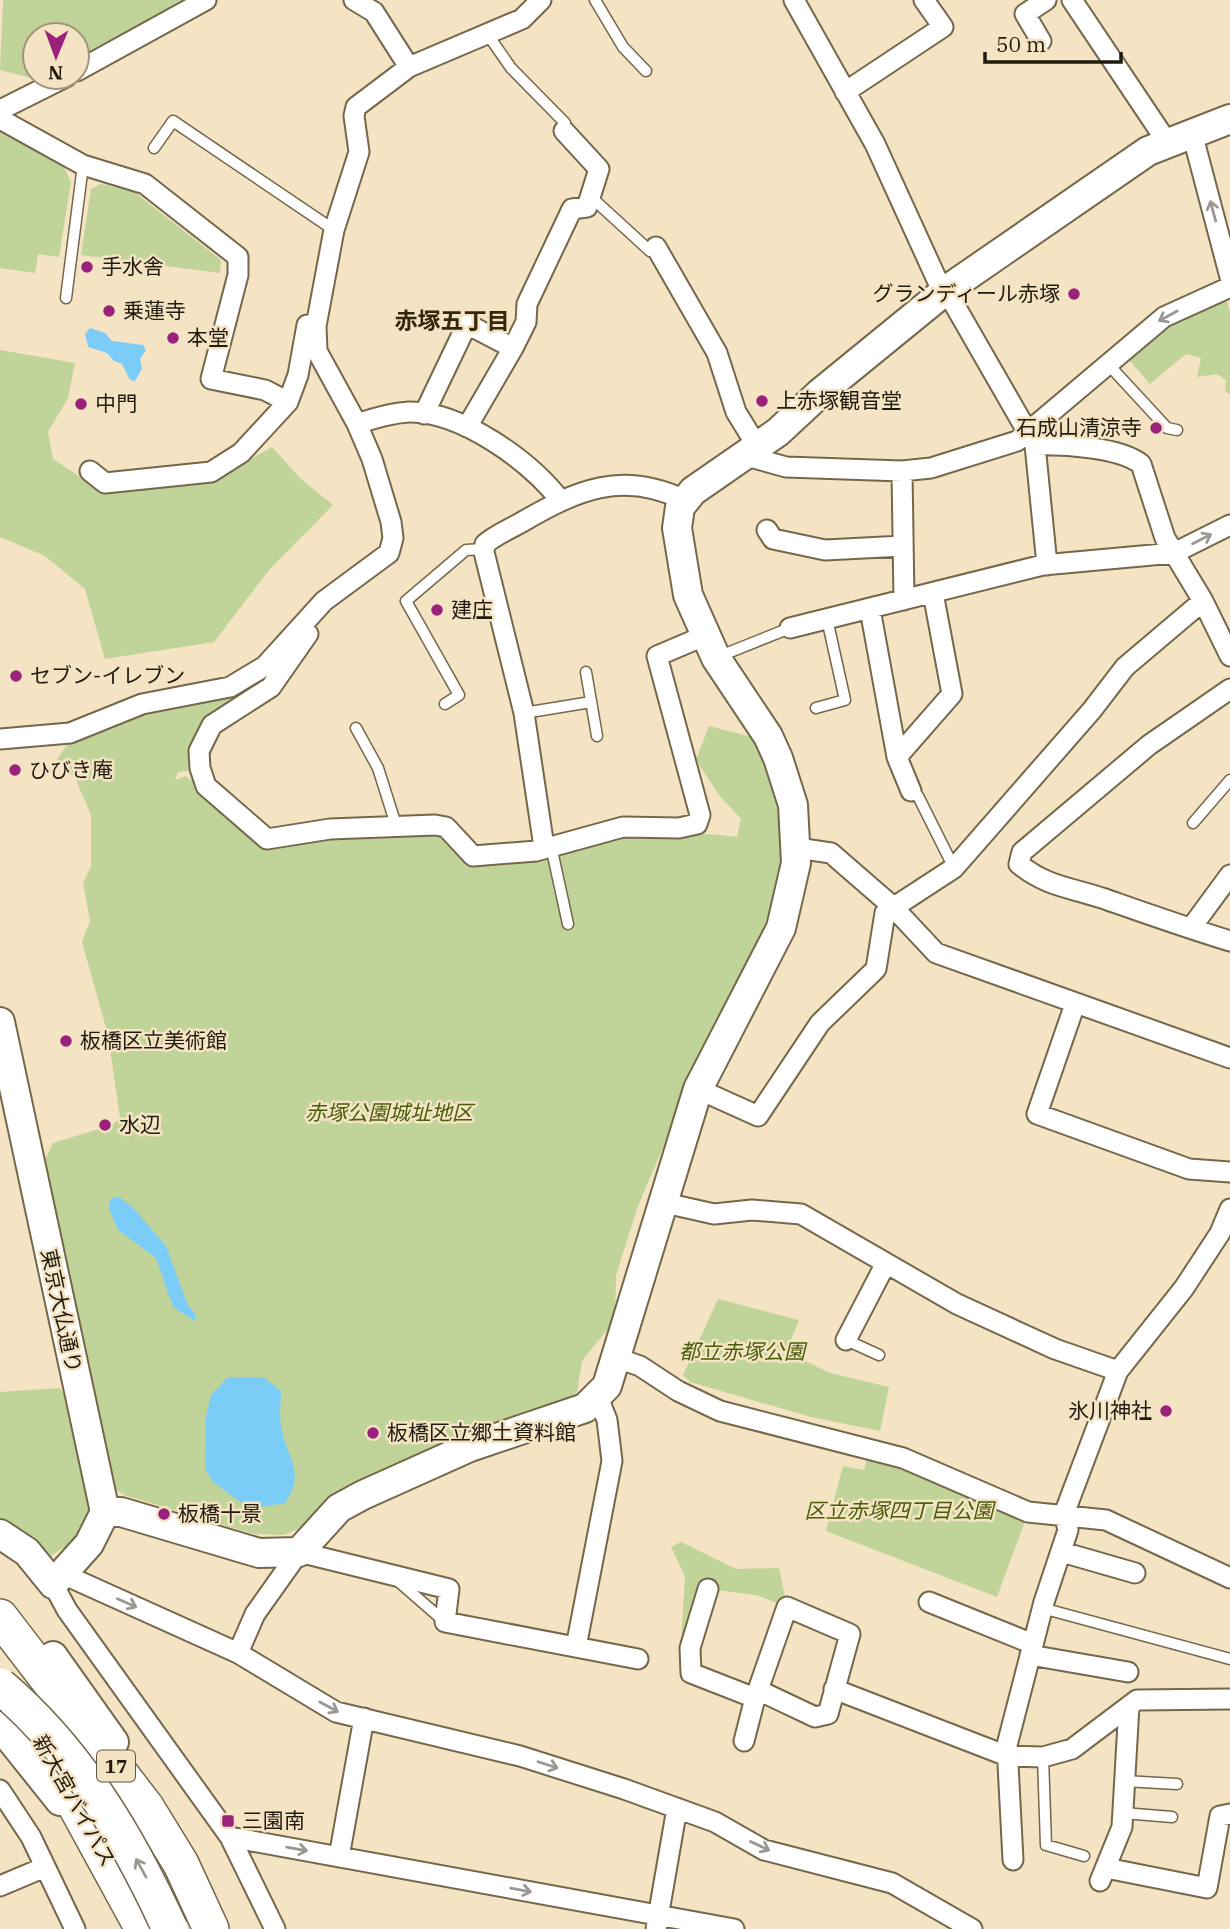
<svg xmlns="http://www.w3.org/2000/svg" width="1230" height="1929" font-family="'IBM Plex Serif','Noto Sans JP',serif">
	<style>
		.green { fill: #c0d399 }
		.water { fill: #7cccf8 }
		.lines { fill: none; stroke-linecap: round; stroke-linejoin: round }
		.lane-casing { stroke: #75674a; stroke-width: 13 }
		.street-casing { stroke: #75674a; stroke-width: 23 }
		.secondary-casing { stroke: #75674a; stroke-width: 32 }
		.highway-casing { stroke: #75674a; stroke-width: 38 }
		.lane { stroke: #fff; stroke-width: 10 }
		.street { stroke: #fff; stroke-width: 19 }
		.secondary { stroke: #fff; stroke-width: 28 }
		.highway { stroke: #fff; stroke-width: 35 }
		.highway-bridge-casing { stroke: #75674a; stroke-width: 38; stroke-linecap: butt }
		.highway-bridge { stroke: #fff; stroke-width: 35 }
		.oneway { stroke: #9b9893 }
		.poi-dot { fill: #9b227b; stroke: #f4e4c4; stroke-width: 2.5 }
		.labels { text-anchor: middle; stroke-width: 5; stroke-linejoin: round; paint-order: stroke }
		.shield { fill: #f4e4c4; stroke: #605745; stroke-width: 2 }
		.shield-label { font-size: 19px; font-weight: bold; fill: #211b0f }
		.poi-label { font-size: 21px; fill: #211b0f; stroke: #f4e4c4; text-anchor: start }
		.park-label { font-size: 21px; font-style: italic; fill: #495d0a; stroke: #f4e4c4 }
		.street-label { font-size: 21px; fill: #211b0f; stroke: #f4e4c4 }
		.neighbourhood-label { font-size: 23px; font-weight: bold; fill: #34270c; stroke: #f4e4c4 }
	</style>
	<rect width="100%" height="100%" fill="#f4e4c4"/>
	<path class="green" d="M3,0H186L77,57V35H35V77H38L35,79L0,70Z
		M0,133L63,165L71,182L59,257L38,254L35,273L0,268Z
		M101,184L133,191L221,260L220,273L81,255L91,189Z
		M1220,300L1228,303L1230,313V394L1225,391L1226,380L1217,374L1197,377L1201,358L1186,354L1150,384L1129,360L1167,324Z
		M0,350L75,363L68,398L48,432L53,459L101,491L209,483L272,447L301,479L333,505L269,570L214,642L105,659L85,589L45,556L0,537Z
		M299,651L232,720L217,738L206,768L178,772L175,780L185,776L203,788L267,846L339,836L442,832L454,849C547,842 645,825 737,837L741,819L719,795L696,760L709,726L752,737L782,800L791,844L772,914L722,1009L638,1206L616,1275L615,1320L582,1361L577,1393L527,1418L524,1413L466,1430L339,1495L298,1529L284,1535L254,1534L124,1495L116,1489L43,1164L53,1143L112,1125L120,1118L108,1035L82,942L90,921L83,883L91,866V815L76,780L57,759L70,741Z
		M718,1299L799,1320L786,1352L830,1373L889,1387L880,1431L811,1417L690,1382L683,1375Z
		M60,1388L83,1420L91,1506L72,1542L45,1560L0,1536V1392Z
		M868,1455L1028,1513L997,1597L826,1531L843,1466L864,1470Z
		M681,1542L736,1569L779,1568L787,1607L756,1595L708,1589L681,1644L685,1576L671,1547Z"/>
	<path class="water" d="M90,328L105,333L112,341L143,345L146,350L140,359L142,369L135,381L130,380L122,364L114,361L107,353L88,347L85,334Z
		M114,1197L121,1198L134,1209L166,1246L187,1303L196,1315L195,1321L173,1307L156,1258L118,1230L109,1209L110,1200Z
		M228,1377H263L281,1391C281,1402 279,1414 281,1425C286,1458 307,1471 285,1503L250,1509L213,1482L205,1468L206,1416L211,1395Z"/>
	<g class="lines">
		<defs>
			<path id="lane" d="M595,0L623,47L646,71
				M488,35L511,68L565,123L564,131
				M154,148L173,121L334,230
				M591,197L650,251L655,248
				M66,298L83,165
				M1107,363L1167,428L1177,430
				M720,656L790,628
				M586,672L597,736
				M445,704L459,695L406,601L466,550L484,549
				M816,708L845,700L827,619
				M524,713L591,702
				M356,728L378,768L396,825
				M918,796L954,868
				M1193,823L1230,780
				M551,846L568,924
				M846,1340L879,1355
				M398,1581L445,1622
				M1042,1608L1230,1659
				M1043,1757L1046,1845L1084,1856
				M1124,1781L1177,1784
				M1123,1813L1172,1817"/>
			<path id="street" d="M354,0L374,12L409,67
				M794,0L875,144L938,282L954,304L1035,445C1063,444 1119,447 1141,464L1165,538L1203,601L1230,656
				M1072,0L1167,142
				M1041,41L1025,14L1046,0
				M77,71L206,0
				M845,92L943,27L924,0
				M0,110L66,77
				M0,119L83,165L145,184L238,257V275L211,379L265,390L288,402
				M1192,133L1230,277
				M656,247L717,353L736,412L757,446
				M424,414L467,324L513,348
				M357,424C374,418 391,413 409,412C461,411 530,461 560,500
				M467,427L513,348L526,322L527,304L572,209L587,207L599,169L564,131
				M1035,445L1047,565
				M743,455L786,467L902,471L931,468L1017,441L1164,317L1230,287
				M90,471L105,483L211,472L241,453L288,402L298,375L307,325
				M902,471L904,600
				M767,530L773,539L825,550L903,546
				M870,609L897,757L911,791
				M790,628L1043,565L1174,553L1230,525
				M308,634L271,687L212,725L199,751L200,768L206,786L267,839L330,829L435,825L446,827L473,856L536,851L623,827L679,828L697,824L700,815L657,656L704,636
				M1230,689L1149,745L1022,852L1019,864C1045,886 1072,888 1102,898C1145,913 1187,928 1230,941
				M0,739L70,733L142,704L230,687L265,666L324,601L389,553L393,538L391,522L372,459L357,424L317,351L316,326L334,230L359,152L354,116L356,107L409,67L522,19L541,0
				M897,757L952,694L933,593
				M544,847L524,713L484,552L485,544C495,535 510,529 522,522C577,490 622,470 684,500
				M797,848L831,853L892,906L936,953L1230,1058
				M1191,928L1230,875
				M1075,1004L1037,1114L1189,1169L1230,1172
				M698,1089L758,1116L820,1023L876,969L885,913L954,868L1092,710L1125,667L1203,601
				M665,1203L714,1214L752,1210L801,1214L957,1304L1055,1349L1118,1371
				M846,1340L886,1263
				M617,1358L640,1366L678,1391L720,1411L903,1458L1028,1512L1106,1520L1230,1578
				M1062,1552L1135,1573
				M65,1575L238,1653L336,1712L520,1756L624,1789L715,1822L764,1850L892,1883L972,1929
				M53,1584L67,1610L230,1837L275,1929
				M708,1589L690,1648L691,1673L755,1698L758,1690L787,1607L850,1634L828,1714L815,1717L758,1690
				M929,1602L1033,1644
				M576,1647L612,1461L607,1420L598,1397
				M238,1653L255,1614L299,1552L449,1589L445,1622L638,1659
				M1030,1655L1128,1672
				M834,1689L1007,1756L1043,1757L1072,1749L1137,1700L1230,1699
				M744,1741L755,1698
				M0,1790L31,1837L75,1929
				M230,1837L734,1929
				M339,1857L364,1718
				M1013,1860L1007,1745L1044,1602L1068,1530L1064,1514L1118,1371L1184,1288L1220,1233L1230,1209
				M1106,1868L1207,1888L1220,1816L1230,1814
				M1100,1881L1122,1827L1129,1706
				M0,1886L45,1867
				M656,1929L677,1808"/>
			<path id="secondary" d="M0,1022L105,1512L89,1544L53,1584L27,1552L0,1534
				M105,1512H121L259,1553L299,1552L339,1508L363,1495L470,1447L585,1408L607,1386L698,1089L781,928L796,863L793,805L778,758L768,736L716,658L688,595L677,528L680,507L693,491L778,432L820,393L945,291L1148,151L1230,119
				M53,1656L114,1742
				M0,1726L60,1801"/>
			<path id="highway" d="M0,1617L146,1807L181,1864L211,1929
				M37,1735L143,1929"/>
		</defs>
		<use href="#lane" class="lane-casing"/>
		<use href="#street" class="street-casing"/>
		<use href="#secondary" class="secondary-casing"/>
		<use href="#highway" class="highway-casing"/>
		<use href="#lane" class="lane"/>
		<use href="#street" class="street"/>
		<use href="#secondary" class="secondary"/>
		<use href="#highway" class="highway"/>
		<defs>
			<path id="highway-bridge" d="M0,1686C77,1751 129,1839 170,1929"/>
		</defs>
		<use href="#highway-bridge" class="highway-bridge-casing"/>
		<use href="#highway-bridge" class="highway-bridge"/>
	</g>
	<defs><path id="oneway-shaft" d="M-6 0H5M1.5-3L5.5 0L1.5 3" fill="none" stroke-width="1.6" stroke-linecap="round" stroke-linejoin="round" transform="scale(1.75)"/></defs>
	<g class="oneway">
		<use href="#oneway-shaft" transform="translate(1213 211) rotate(-105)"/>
		<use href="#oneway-shaft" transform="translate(1168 316) rotate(151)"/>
		<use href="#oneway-shaft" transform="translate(1202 539) rotate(-27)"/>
		<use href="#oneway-shaft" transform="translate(127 1603) rotate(24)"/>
		<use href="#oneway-shaft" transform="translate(329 1707) rotate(28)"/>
		<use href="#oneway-shaft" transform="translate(548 1765) rotate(18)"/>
		<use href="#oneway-shaft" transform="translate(760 1846) rotate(25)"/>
		<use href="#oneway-shaft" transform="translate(297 1849) rotate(10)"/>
		<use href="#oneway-shaft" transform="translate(141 1868) rotate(-119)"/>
		<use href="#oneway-shaft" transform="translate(521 1890) rotate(10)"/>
	</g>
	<g class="poi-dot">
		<circle cx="87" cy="267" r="7"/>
		<circle cx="1074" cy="294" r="7"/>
		<circle cx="109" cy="311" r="7"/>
		<circle cx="173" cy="338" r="7"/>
		<circle cx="762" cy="401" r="7"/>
		<circle cx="81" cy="404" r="7"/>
		<circle cx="1156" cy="428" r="7"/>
		<circle cx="437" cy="610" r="7"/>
		<circle cx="16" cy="676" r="7"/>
		<circle cx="15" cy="770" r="7"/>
		<circle cx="66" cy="1041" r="7"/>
		<circle cx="105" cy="1125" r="7"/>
		<circle cx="1166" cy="1411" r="7"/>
		<circle cx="373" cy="1433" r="7"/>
		<circle cx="164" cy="1514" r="7"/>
		<rect x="221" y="1814" width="14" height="14" rx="3.5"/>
	</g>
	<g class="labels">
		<rect class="shield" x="97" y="1750.5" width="38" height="31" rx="5"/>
		<g class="shield-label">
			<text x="116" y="1773">17</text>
		</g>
		<g class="poi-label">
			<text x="101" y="274">手水舎</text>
			<text x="1060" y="301" text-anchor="end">グランディール赤塚</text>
			<text x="123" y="318">乗蓮寺</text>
			<text x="187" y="345">本堂</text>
			<text x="776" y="408">上赤塚観音堂</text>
			<text x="95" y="411">中門</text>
			<text x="1142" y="435" text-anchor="end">石成山清涼寺</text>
			<text x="451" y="617">建庄</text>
			<text x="30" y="683">セブン-イレブン</text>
			<text x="29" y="777">ひびき庵</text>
			<text x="80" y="1048">板橋区立美術館</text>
			<text x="119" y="1132">水辺</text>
			<text x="1152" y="1418" text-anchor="end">氷川神社</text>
			<text x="387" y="1440">板橋区立郷土資料館</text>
			<text x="178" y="1521">板橋十景</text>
			<text x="242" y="1828">三園南</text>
		</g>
		<g class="park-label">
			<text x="389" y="1120">赤塚公園城址地区</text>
			<text x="742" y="1359">都立赤塚公園</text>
			<text x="899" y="1518">区立赤塚四丁目公園</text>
		</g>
		<g class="street-label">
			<text transform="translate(61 1311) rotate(78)" y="7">東京大仏通り</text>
			<text transform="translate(74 1801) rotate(61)" y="7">新大宮バイパス</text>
		</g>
		<g class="neighbourhood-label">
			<text x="452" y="329">赤塚五丁目</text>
		</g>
	</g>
	<g transform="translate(56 56) rotate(181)"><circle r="33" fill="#f4e4c4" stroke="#a0947c" stroke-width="2"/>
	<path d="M0-5L12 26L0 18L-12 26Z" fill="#9b227b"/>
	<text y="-10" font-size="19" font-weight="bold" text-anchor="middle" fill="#211b0f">N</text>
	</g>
	<path d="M985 52v10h136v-10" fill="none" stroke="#211b0f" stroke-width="3.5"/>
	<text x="996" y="52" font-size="21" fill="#211b0f" stroke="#f4e4c4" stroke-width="5" paint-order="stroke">50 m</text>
</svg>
